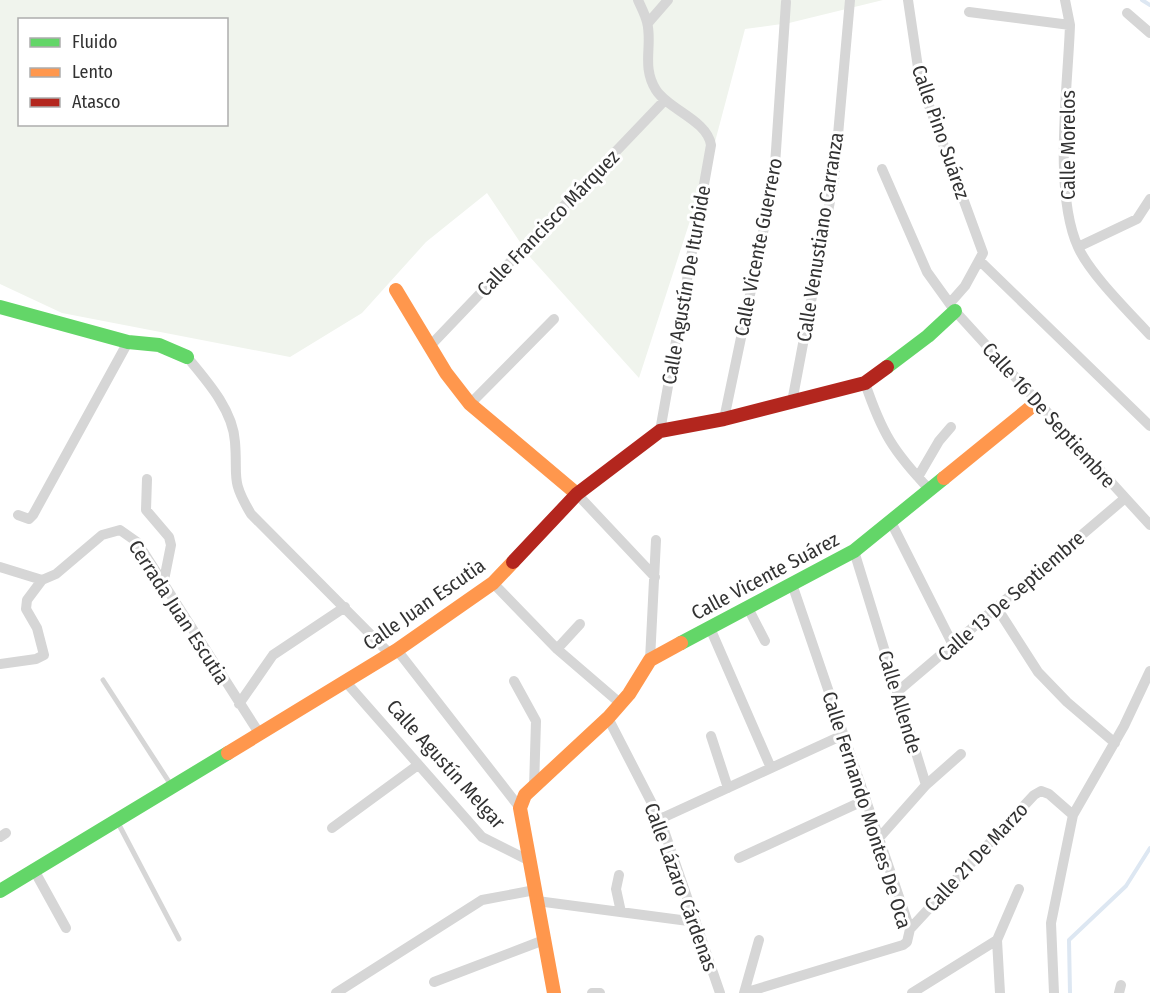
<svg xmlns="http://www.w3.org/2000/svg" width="1150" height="993" font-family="'Fira Sans Condensed',sans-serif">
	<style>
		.green { fill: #f0f4ed; fill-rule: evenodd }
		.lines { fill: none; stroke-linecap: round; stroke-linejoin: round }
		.stream { stroke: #dde7f2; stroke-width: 4 }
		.lane { stroke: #d6d6d6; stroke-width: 5 }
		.street { stroke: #d6d6d6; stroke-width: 10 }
		.fast { stroke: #63d668; stroke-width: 14 }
		.slow { stroke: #ff974d; stroke-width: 14 }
		.jam { stroke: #b3261e; stroke-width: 14 }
		.labels { text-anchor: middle; stroke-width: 6; stroke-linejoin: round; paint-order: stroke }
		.street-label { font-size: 20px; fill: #323232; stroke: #fff }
	</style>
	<rect width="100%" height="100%" fill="#fff"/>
	<path class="green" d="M0,0H883L789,23L745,29L712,153L639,378L530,257L487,193L426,242L362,313L290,357L62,313L0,284ZM20,20H226V124H20Z"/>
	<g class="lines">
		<path class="stream" d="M1142,0L1150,5
			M1070,993L1069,940L1126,886L1150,848"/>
		<path class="lane" d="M103,680L171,785
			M117,821L179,939"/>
		<path class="street" d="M638,0C641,7 645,14 647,22C653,45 641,66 656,90C669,110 707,120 711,145L660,431
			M908,0L920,81L983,253L965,286L950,303
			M1065,0L1070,25C1068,86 1053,192 1078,247C1090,274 1129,312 1150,335
			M969,12L1070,25
			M1127,13L1150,33
			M648,23L668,0
			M882,169L927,272L955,311L1150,525
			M1078,247L1137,219L1150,199
			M980,261L1150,426
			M430,346L665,100
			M187,357C207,381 233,410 235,442C238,478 230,479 251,514L389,653
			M865,383C882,433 893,451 929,489
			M792,402L834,180L850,0
			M470,404L554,319
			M724,419L774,180L786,2
			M918,477L939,441L951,427
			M147,479L146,510L169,537L171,545L163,585
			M577,494L655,577
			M18,515L29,519L33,515L128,342
			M890,520L953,645
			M854,551L926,785
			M0,567L42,580
			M493,583L557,649L621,704
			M748,608L765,641
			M997,608L1038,672L1067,702L1115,743
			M710,628L771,768
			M557,649L580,624
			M397,650L520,808
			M650,660L656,540
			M0,664L36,659L44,655L37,628L26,609L27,600L42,580L56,574L102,535L120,530L137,542L259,733
			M345,681L482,837L528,860
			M514,681L536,721L534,788
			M897,692L1124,499
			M239,704L273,655L345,607
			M608,718L660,819L720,993
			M711,736L728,788
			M660,819L843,735
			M332,828L418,765
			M0,837L6,833
			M879,838L926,785L961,754
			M739,858L865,800
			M34,870L66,928
			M619,875L616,889L621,912
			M537,901L696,922
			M910,929L1034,795L1041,791L1049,794L1073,815
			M997,940L1000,993
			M434,982L544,940
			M336,993L482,900L535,890
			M592,993H600
			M744,993L903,945L907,942L910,929L792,584
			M744,993L759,940
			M912,993L997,940L1019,889
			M1054,993L1051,923L1073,815L1124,726L1150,671
			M1119,993L1121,985"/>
		<path class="fast" d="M0,307L128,342L159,345L187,357
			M887,367L928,336L955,311
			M681,643L854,551L944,478
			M0,891L228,753"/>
		<path class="slow" d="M396,290L446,373L470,404L577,494
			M944,478L1036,403
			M228,753L397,650L493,583L513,562
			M554,993L520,808L525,795L608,718L629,694L650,660L681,643"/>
		<path class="jam" d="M513,562L577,494L660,431L724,419L865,383L887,367"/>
	</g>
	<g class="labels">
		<g class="street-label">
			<text transform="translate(941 132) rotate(71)" y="7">Calle Pino Suárez</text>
			<text transform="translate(1068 145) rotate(-90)" y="7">Calle Morelos</text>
			<text transform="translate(548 223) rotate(-46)" y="7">Calle Francisco Márquez</text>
			<text transform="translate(820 237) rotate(-81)" y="7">Calle Venustiano Carranza</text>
			<text transform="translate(758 247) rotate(-79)" y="7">Calle Vicente Guerrero</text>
			<text transform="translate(686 285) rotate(-80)" y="7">Calle Agustín De Iturbide</text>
			<text transform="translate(1049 415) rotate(48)" y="7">Calle 16 De Septiembre</text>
			<text transform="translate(765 576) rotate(-28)" y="7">Calle Vicente Suárez</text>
			<text transform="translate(1011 596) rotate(-41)" y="7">Calle 13 De Septiembre</text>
			<text transform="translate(424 604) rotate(-35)" y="7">Calle Juan Escutia</text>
			<text transform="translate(179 612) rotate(57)" y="7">Cerrada Juan Escutia</text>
			<text transform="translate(900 702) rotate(73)" y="7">Calle Allende</text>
			<text transform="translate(446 764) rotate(48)" y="7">Calle Agustín Melgar</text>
			<text transform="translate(867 810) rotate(72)" y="7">Calle Fernando Montes De Oca</text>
			<text transform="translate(976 857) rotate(-47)" y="7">Calle 21 De Marzo</text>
			<text transform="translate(681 887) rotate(70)" y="7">Calle Lázaro Cárdenas</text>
		</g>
	</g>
	<rect x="18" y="18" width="210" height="108" fill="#ffffff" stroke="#adadad" stroke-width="1.5"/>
	<rect x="30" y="38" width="30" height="9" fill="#63d668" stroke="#adadad" stroke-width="1.5"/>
	<text x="72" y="48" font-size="18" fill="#323232">Fluido</text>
	<rect x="30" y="68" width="30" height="9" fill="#ff974d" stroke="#adadad" stroke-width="1.5"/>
	<text x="72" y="78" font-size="18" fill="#323232">Lento</text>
	<rect x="30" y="98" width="30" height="9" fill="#b3261e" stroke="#adadad" stroke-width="1.5"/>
	<text x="72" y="108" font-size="18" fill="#323232">Atasco</text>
</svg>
